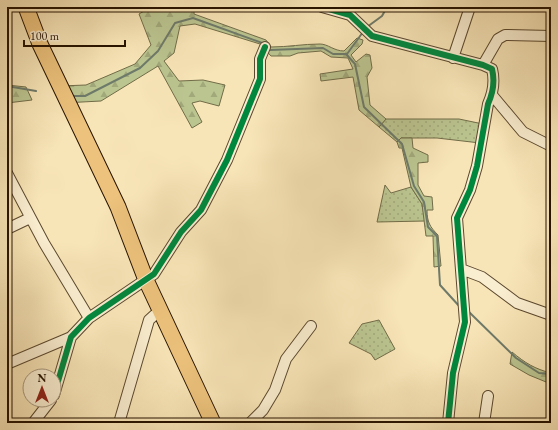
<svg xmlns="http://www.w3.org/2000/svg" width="558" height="430" font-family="'EB Garamond',serif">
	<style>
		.grass { fill: url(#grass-dots); stroke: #716c48 }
		.forest { fill: url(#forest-firs); stroke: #716c48 }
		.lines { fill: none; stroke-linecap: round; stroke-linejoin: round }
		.stream { stroke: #6e7a6a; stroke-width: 2 }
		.minor-casing { stroke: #5b482e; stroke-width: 12 }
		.highway-casing { stroke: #271300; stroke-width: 17 }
		.minor { stroke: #faeed0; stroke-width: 10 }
		.highway { stroke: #ecc27c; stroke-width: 15 }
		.cycleway-casing { stroke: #faeed0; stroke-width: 8 }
		.cycleway { stroke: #00873e; stroke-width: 6 }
	</style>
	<defs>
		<pattern id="grass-dots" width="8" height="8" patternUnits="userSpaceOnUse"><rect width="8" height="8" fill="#bbc590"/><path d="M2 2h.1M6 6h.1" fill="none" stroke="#a1a87a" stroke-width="1.8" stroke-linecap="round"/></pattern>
		<pattern id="forest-firs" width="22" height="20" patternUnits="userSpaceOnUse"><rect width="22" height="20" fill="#bbc590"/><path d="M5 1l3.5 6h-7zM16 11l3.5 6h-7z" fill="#a1a87a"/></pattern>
	</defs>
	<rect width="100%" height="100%" fill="#f8e5b7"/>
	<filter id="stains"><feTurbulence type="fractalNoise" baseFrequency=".005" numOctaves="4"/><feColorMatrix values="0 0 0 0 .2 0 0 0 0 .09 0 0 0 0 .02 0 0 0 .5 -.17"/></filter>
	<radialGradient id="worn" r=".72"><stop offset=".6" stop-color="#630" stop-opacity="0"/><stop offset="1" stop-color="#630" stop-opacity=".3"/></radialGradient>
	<path class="grass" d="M386,119H459L483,124L480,143L437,138H401L397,142L379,127Z
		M385,185L391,193L411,187L422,204L425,221L377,222Z
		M379,320L395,349L375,360L371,354L349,343L362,324Z"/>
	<path class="forest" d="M151,7H194V14L266,40L271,47C288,47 303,44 320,44C328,44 334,51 344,51L357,38L363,40L362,44L351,55L356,62L366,54L370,55L372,68L367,77L370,105L386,119L379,127L359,110L353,77L321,81L320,74L353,69L348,58L331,57L321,51L298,53L290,56H271L260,44L195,24L180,26L174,53L164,61L179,81L203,80L225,85L219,106L200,101L192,103L202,122L192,128L158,66L101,101L63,103L60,86L86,85L135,64L151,45L139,14Z
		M7,85L26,87L32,100L7,103Z
		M401,138H412L413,148L428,155V162L418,163V185L424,196L432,197L433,210H427C427,222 430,227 438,235L441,266L434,267L433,236H426L422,204L411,187L402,148H399L397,142Z
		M512,352C525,363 535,369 551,373V384L529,375L510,364Z"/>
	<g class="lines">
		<path class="stream" d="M367,27L382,16L387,7
			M268,47L270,50L323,48L333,54H346L355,64L364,107L402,144L414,186L424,202L428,227L437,236L440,285L460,307
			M347,54L363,32
			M7,86L36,91
			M72,96H85L140,68L158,51L175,23L193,18L265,44
			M468,311L516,358L539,373L551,374"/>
		<defs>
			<path id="minor" d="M322,7L350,15L372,36L483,65L492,69C495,81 493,93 488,104L477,166L470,190L457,218L465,322L453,373L448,423
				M453,58L470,7
				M483,65L498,39L505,35L551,36
				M492,95L523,132L551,146
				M7,173L44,243L89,318
				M7,229L30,218
				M461,269L482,277L517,303L551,315
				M7,364L71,337
				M54,395L71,337L89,318L154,274L181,232L201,210L227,160L260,79V59L265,47
				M33,423L51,400
				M119,423L149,320L160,310
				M250,423L263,410L275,390L286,359L311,326
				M484,423L488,396"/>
			<path id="highway" d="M26,7L40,44L118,207L146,280L213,423"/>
		</defs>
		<use href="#minor" class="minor-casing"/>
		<use href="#highway" class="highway-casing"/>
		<use href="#minor" class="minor"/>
		<use href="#highway" class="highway"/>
		<defs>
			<path id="cycleway" d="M322,7L350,15L372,36L483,65L492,69C495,81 493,93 488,104L477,166L470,190L457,218L465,322L453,373L448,423
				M54,395L71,337L89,318L154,274L181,232L201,210L227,160L260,79V59L265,47"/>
		</defs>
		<use href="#cycleway" class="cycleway-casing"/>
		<use href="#cycleway" class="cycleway"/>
	</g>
	<rect width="558" height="430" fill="none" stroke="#f8e5b7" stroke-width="24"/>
	<rect x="8" y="8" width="542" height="414" fill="none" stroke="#271300" stroke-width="2"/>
	<rect x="12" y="12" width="534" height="406" fill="none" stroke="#271300"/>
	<g transform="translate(42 388)"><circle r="19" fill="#faeed0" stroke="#a6967d"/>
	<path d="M0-3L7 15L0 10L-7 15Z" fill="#8f2418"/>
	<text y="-6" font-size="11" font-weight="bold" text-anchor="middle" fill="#271300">N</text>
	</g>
	<path d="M24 40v6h101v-6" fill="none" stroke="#271300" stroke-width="2"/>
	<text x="30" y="40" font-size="12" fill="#271300" stroke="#faeed0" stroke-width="3" paint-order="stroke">100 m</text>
	<rect width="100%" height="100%" filter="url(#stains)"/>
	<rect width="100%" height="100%" fill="url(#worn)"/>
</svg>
